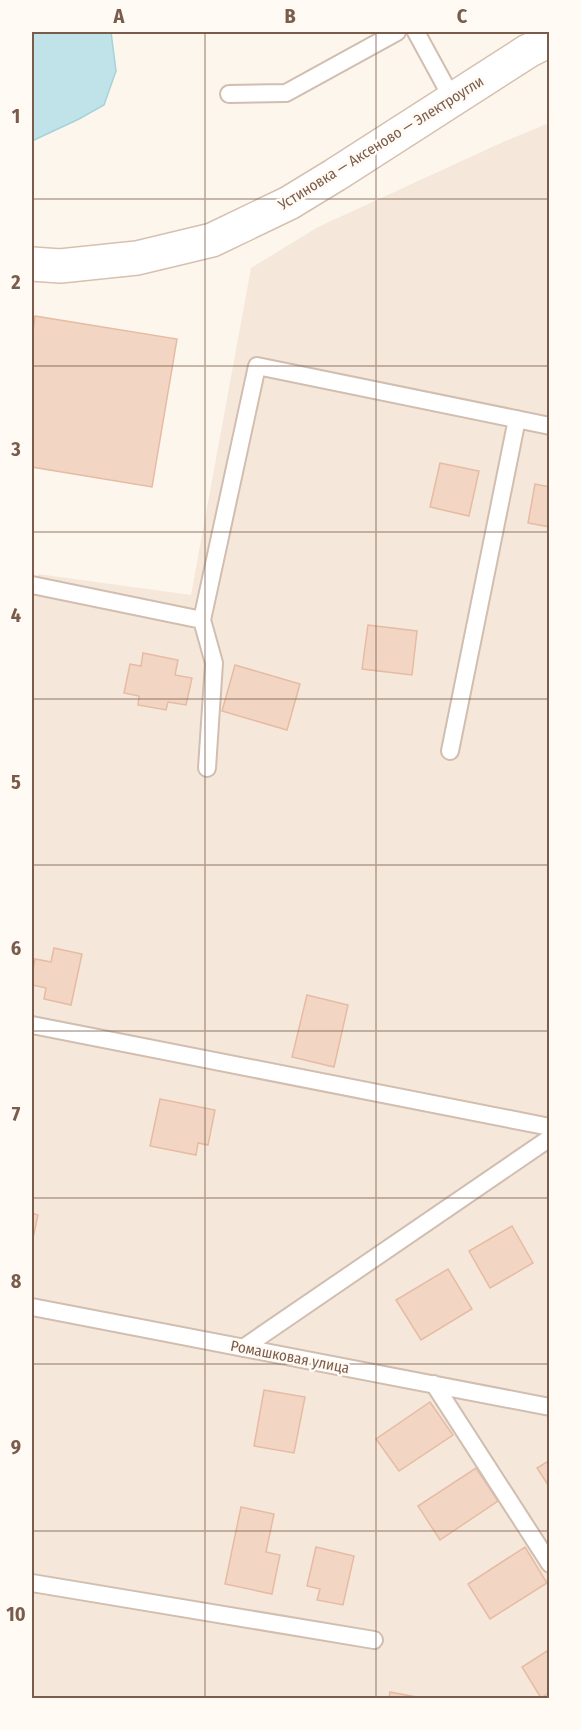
<svg xmlns="http://www.w3.org/2000/svg" width="581" height="1730" font-family="'Fira Sans Condensed',sans-serif">
	<style>
		.residential { fill: #f5e8da }
		.water { fill: #bfe3e8; stroke: #a5d3da; stroke-width: 1.5 }
		.building { fill: #f3d5c3; stroke: #e6bba3; stroke-width: 1.5 }
		.lines { fill: none; stroke-linecap: round; stroke-linejoin: round }
		.service-casing { stroke: #d1beb0; stroke-width: 20 }
		.secondary-casing { stroke: #d6c0b0; stroke-width: 36 }
		.service { stroke: #fff; stroke-width: 16 }
		.secondary { stroke: #fff; stroke-width: 33 }
		.grid { fill: none; stroke: #7a5c4d; stroke-width: 1.5; stroke-opacity: 0.55 }
		.labels { text-anchor: middle; stroke-width: 5; stroke-linejoin: round; paint-order: stroke }
		.street-label { font-size: 15px; fill: #7a5c4d; stroke: #fffaf3 }
		.neatline { fill: none; stroke: #7a5c4d; stroke-width: 2 }
		.grid-label { font-size: 20px; text-anchor: middle; font-weight: bold; fill: #7a5c4d }
	</style>
	<rect width="100%" height="100%" fill="#fdf6ec"/>
	<path class="residential" d="M549,123V1698H32V598L38,574L191,595L251,268L318,227L503,142Z"/>
	<path class="water" d="M32,32H111L116,71L104,105L79,119L32,141Z"/>
	<path class="building" d="M35,316L177,339L152,487L32,467V340Z
		M440,463L479,471L469,516L430,507Z
		M535,484L550,487V527L528,523Z
		M368,625L417,631L412,675L362,669Z
		M143,653L178,660L175,675L192,678L186,705L168,702L166,710L138,705L139,696L124,693L130,664L141,666Z
		M235,665L300,684L287,730L222,711Z
		M54,948L82,954L71,1005L44,999L46,988L32,985V976L35,959L51,962Z
		M307,995L348,1005L334,1067L292,1057Z
		M160,1099L215,1110L208,1145L198,1143L196,1155L150,1146Z
		M32,1213L38,1215L32,1243Z
		M512,1226L533,1263L490,1288L469,1251Z
		M448,1269L472,1309L421,1340L396,1300Z
		M264,1390L305,1397L294,1453L254,1446Z
		M430,1402L453,1435L399,1471L376,1439Z
		M550,1460V1488L537,1468Z
		M476,1468L498,1501L440,1540L418,1506Z
		M241,1507L274,1514L266,1552L280,1555L272,1594L225,1584Z
		M316,1547L354,1556L343,1605L317,1600L320,1589L307,1586Z
		M525,1547L547,1583L490,1619L468,1584Z
		M550,1649V1692L541,1698L522,1667Z
		M390,1692L422,1698H389Z"/>
	<g class="lines">
		<defs>
			<path id="service" d="M416,32L453,100
				M229,94L286,93L397,32
				M32,585L202,620L257,366L550,426
				M202,620L214,663L207,768
				M450,751L517,419
				M32,1025L550,1127
				M32,1307L550,1407
				M243,1348L550,1138
				M434,1384L550,1564
				M32,1583L374,1640"/>
			<path id="secondary" d="M32,264L60,266L137,258L212,240L289,203L335,175L528,51L550,40"/>
		</defs>
		<use href="#service" class="service-casing"/>
		<use href="#secondary" class="secondary-casing"/>
		<use href="#service" class="service"/>
		<use href="#secondary" class="secondary"/>
	</g>
	<path class="grid" d="M205,32V1698M376,32V1698M32,199H550M32,366H550M32,532H550M32,699H550M32,865H550M32,1031H550M32,1198H550M32,1364H550M32,1531H550"/>
	<g class="labels">
		<g class="street-label">
			<text transform="translate(381 143) rotate(-32)" y="5">Устиновка — Аксеново — Электроугли</text>
			<text transform="translate(290 1357) rotate(11)" y="5">Ромашковая улица</text>
		</g>
	</g>
	<rect width="581" height="1730" fill="none" stroke="#fffaf3" stroke-width="66"/>
	<rect x="33" y="33" width="515" height="1664" class="neatline"/>
	<g class="grid-label">
		<text x="119" y="23">A</text>
		<text x="290" y="23">B</text>
		<text x="462" y="23">C</text>
		<text x="16" y="123">1</text>
		<text x="16" y="289">2</text>
		<text x="16" y="456">3</text>
		<text x="16" y="622">4</text>
		<text x="16" y="789">5</text>
		<text x="16" y="955">6</text>
		<text x="16" y="1121">7</text>
		<text x="16" y="1288">8</text>
		<text x="16" y="1454">9</text>
		<text x="16" y="1621">10</text>
	</g>
</svg>
